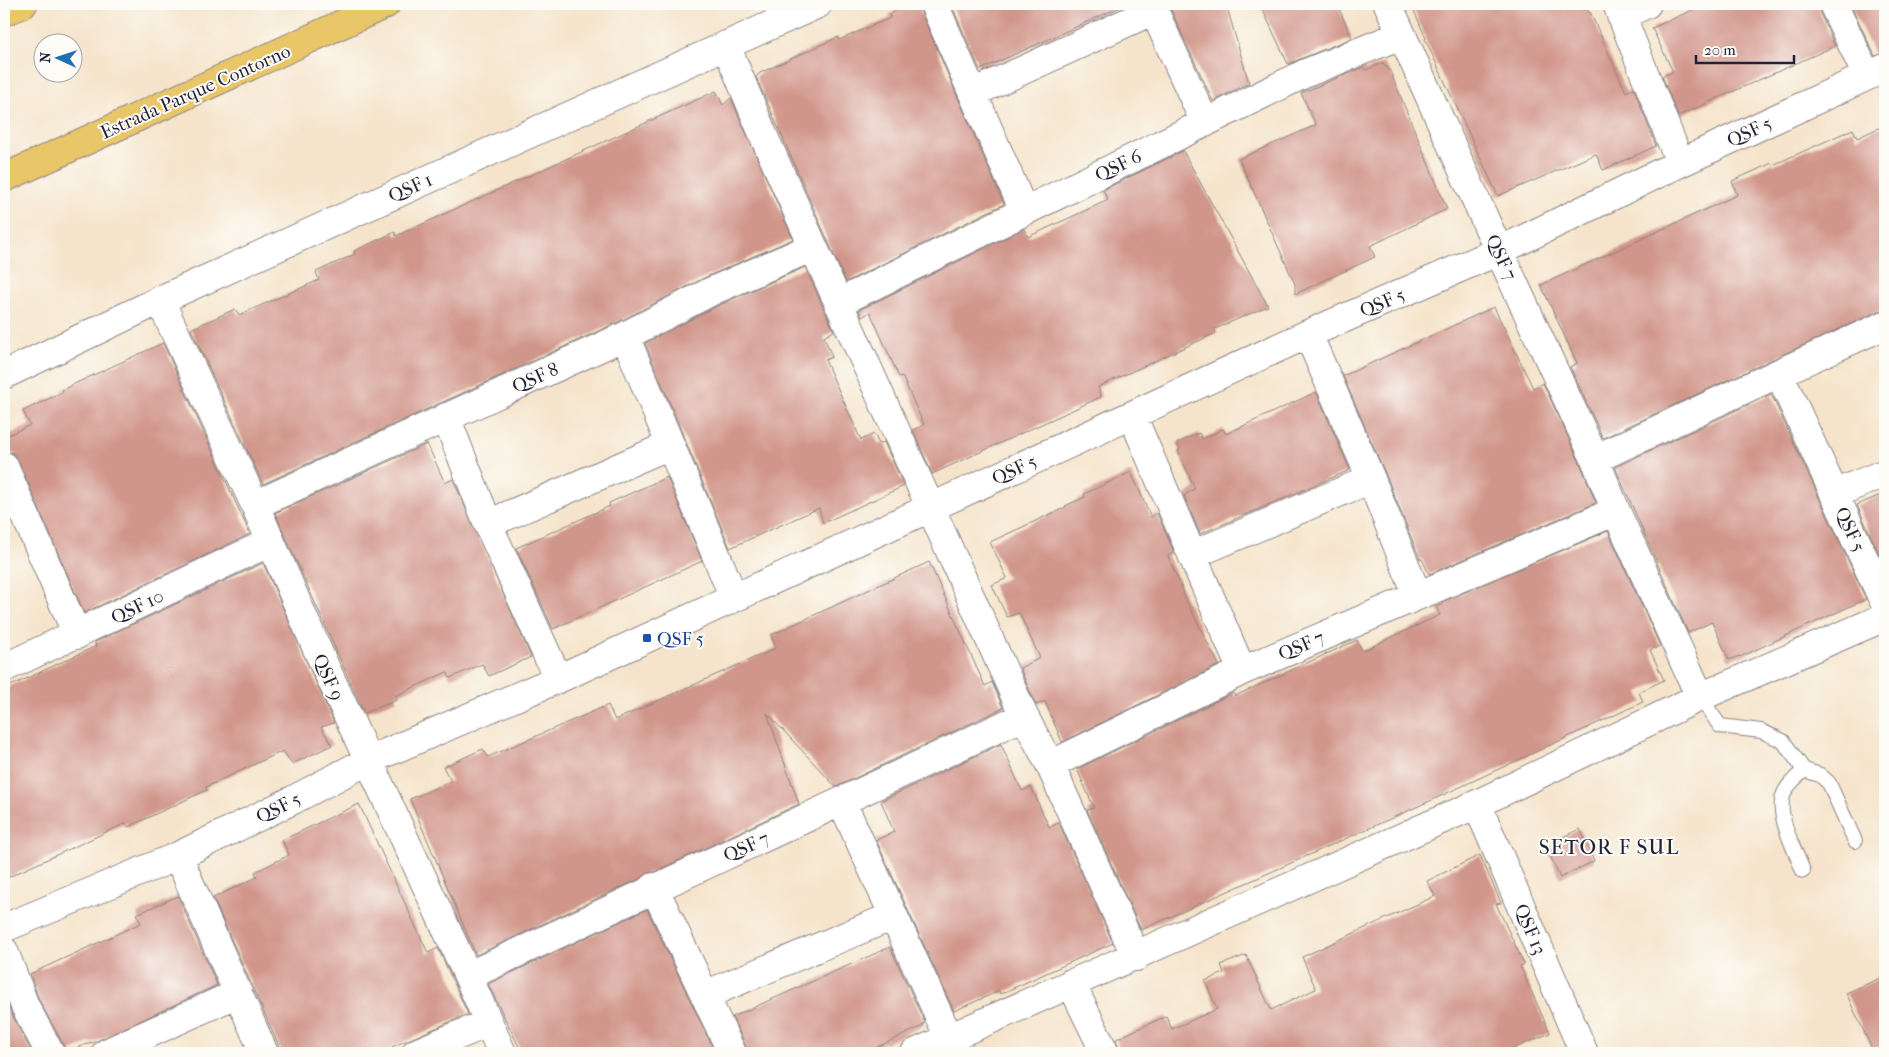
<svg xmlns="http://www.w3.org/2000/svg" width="1889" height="1057" font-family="'IM FELL French Canon',serif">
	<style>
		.building { fill: #d1968b }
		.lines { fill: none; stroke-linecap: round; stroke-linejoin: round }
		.lane-casing { stroke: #8c8383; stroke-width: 16 }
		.street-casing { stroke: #8c8383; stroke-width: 30 }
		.highway-casing { stroke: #8c8383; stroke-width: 30 }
		.lane { stroke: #fff; stroke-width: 14 }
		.street { stroke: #fff; stroke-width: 28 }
		.highway { stroke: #e9c769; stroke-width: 28 }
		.transit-dot { fill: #1a4fb4; stroke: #fdfcf7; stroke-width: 2 }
		.labels { text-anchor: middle; stroke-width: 4; stroke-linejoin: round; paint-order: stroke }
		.street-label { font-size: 19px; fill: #22223b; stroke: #fdfcf7 }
		.transit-label { font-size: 19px; fill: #164399; stroke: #fdfcf7; text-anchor: start }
		.quarter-label { font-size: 21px; letter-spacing: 1px; fill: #22223b; stroke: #fdfcf7 }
	</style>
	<rect width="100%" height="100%" fill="#fdfcf7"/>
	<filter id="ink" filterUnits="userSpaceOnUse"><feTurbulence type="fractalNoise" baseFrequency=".02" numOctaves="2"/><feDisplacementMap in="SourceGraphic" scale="10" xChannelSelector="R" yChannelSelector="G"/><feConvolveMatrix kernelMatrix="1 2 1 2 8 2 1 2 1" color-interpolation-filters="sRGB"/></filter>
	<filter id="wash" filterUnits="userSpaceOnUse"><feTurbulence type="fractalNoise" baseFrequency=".0096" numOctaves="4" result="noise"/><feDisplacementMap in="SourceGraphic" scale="20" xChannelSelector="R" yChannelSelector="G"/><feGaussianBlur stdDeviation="1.12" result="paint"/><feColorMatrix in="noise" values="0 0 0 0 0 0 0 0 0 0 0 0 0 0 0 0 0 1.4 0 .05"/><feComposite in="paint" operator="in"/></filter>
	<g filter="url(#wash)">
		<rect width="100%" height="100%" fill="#f5e4cb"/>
		<g id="blocks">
			<path class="building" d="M912,4H919L920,10L1004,204L846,282L756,77L760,73L838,37L839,40L890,18L889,14Z
				M951,4H1127L980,70Z
				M1168,4H1226L1249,83L1213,101Z
				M1260,4H1337L1352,38L1288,64Z
				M1411,4H1584L1589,13L1590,12L1626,92L1634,88L1656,146L1603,170L1596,154L1498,196L1425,39L1426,38Z
				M1706,4H1818L1819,11L1835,46L1678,116L1662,76L1673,72L1652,28Z
				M1850,4H1885V53L1875,56Z
				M1383,63L1390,71L1447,209L1370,246L1375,257L1295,294V284L1239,159L1316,125L1301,93L1364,67L1366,70Z
				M716,91L723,105L731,98L793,239L706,277L618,322L263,484L191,329L235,309L239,315L319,280L316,272L355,254L354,251L395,232L396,236Z
				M1885,125V310L1879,311L1773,359L1603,438L1570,367L1577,363L1541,285L1737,195L1732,181L1772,163L1773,165L1853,129L1857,138Z
				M1183,151L1268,306L1215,329L1216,333L1098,387L1101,397L932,474L913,430L924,425L902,376L899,377L870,312L862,317L859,310L1024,229L1028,237L1108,200L1103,190Z
				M805,267L834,331L824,337L832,357L825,360L861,440L874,434L879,444L884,442L904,486L823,523L819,508L730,548L645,343L719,305Z
				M1494,307L1533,388L1543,383L1581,465L1596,503L1429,574L1422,559H1420L1385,473L1343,376Z
				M163,343L250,534L84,613L18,460L13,453L4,451V437L30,425L23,411L63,392L62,390L74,384Z
				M1316,392L1350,470L1200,534L1184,496L1195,488L1178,451L1180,450L1177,443L1199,433L1202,439L1223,429L1226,434Z
				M1771,394L1866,599L1740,657L1739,656L1729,660L1712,622L1688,633L1615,467Z
				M427,444L445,483L453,479L531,657L489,676L482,664L450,678L447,672L395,696L397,700L364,713L275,513Z
				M1131,472L1151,517L1157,513L1174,552L1168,556L1184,593L1183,594L1219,665L1062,742L1045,701L1036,705L1020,668L1040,658L1019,613L1007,617L992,585L1007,578L990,542L1066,507L1065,506L1085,497L1084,494Z
				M667,477L702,561L553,629L516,548L610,506L609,503Z
				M1885,493V567L1857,505Z
				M1608,531L1660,646L1650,650L1664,680L1639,692L1643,702L1430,801L1141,930L1087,810L1094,808L1077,769L1233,693L1235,696L1357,640L1362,651L1440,615L1436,607L1443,604L1442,602Z
				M929,562L985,686L992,682L1003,708L836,787L767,713L799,804L654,872L647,873L643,877L476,955L410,799L451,781L443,767L483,749L488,757L608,705L615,720L776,648L771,635Z
				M263,563L334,723L321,727L332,745L292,764L283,751L206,787L207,790L128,827L126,823L4,879V689L96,646L95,642Z
				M1001,744L1022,791L1031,787L1049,827L1059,823L1113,943L1000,994L999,991L954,1011L876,840L894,832L881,801Z
				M359,804L428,953L438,948L468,1014L378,1053H282L213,898L257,877L255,872L289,855L282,840Z
				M1580,829L1594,861L1560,878L1548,851L1557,847L1554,841Z
				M1480,855L1501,903L1496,904L1524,964L1520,966L1550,1033L1503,1053H1120L1116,1039L1166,1016L1172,1029L1217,1009L1205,981L1224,973L1221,965L1246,955L1271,1010L1316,989L1302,957L1435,896L1427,881Z
				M178,896L217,985L97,1041L91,1043V1042L66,1053L64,1046L39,1000L30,974L141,923L137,914Z
				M647,909L715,1053H522L488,984Z
				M890,947L925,1023L922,1024L923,1026L864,1053H747L746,1046L732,1017Z
				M1885,976V1053H1874L1846,993Z
				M4,994L11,1013L32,1053H4Z"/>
		</g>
	</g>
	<g filter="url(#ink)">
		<use href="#blocks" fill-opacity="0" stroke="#8c8383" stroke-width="1"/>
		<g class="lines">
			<defs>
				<path id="lane" d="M1700,697L1720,726L1761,731L1783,741L1804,770L1820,775L1829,783L1855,841
					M1803,871C1796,852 1779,821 1782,801C1783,788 1796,778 1804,770"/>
				<path id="street" d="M934,4L1024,211
					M1151,4L1205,123
					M1388,4L1499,251L1595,459L1616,511L1700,697
					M1617,4L1680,163
					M1833,4L1867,76
					M1621,16L1647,4
					M726,45L765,139L1024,716L1050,765L1136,957
					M973,93L1154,10
					M160,300L255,505L317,649L468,976L502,1053
					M838,303L1306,73L1401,35
					M1308,334L1371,479L1417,595
					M625,336L734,598
					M1779,373L1885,604
					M4,375L160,300L818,4
					M1132,415L1242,671
					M446,417L488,524L558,679
					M1595,459L1779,373L1885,325
					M4,466L77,635
					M1834,494L1885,473
					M255,505L625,336L712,291L813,247
					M488,524L670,445
					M1192,555L1371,479
					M4,668L270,542
					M1050,765L1242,671L1616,511
					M842,802L949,1038
					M1477,804L1584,1053
					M178,856L264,1053
					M654,887L732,1053
					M4,928L178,856L293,800L367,761L558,679L1308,334L1499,251L1680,163L1885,68
					M4,951L25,1006L50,1053
					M468,976C653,888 839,804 1024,716
					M1071,983L1105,1053
					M705,995L893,916
					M106,1053L238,993
					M416,1053L488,1023
					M915,1053L1477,804L1700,697L1885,617"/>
				<path id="highway" d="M4,12L23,4
					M4,178L386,4"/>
			</defs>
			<use href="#lane" class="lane-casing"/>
			<use href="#street" class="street-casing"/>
			<use href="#highway" class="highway-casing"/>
			<use href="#lane" class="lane"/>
			<use href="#street" class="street"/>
			<use href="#highway" class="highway"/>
		</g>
	</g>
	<rect class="transit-dot" x="642" y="633" width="10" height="10" rx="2.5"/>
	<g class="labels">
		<g class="street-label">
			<text transform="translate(195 91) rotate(-24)" y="7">Estrada Parque Contorno</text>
			<text transform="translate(1749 131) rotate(-25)" y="7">QSF 5</text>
			<text transform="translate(1118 165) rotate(-26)" y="7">QSF 6</text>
			<text transform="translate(410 187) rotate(-24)" y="7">QSF 1</text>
			<text transform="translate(1502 257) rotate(65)" y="7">QSF 7</text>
			<text transform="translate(1382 302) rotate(-23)" y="7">QSF 5</text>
			<text transform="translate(535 377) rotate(-24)" y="7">QSF 8</text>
			<text transform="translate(1014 469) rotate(-25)" y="7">QSF 5</text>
			<text transform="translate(1851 529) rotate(65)" y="7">QSF 5</text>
			<text transform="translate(137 606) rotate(-26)" y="7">QSF 10</text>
			<text transform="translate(1301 645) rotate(-23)" y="7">QSF 7</text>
			<text transform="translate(329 677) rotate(66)" y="7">QSF 9</text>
			<text transform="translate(278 807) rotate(-26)" y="7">QSF 5</text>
			<text transform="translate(746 846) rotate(-24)" y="7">QSF 7</text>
			<text transform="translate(1531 929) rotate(67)" y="7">QSF 13</text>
		</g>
		<g class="transit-label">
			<text x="657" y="645">QSF 5</text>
		</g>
		<g class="quarter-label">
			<text x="1609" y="854">SETOR F SUL</text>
		</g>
	</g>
	<rect width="1889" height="1057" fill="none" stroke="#fdfcf7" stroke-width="20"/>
	<g transform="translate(58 58) rotate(273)"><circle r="24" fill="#fdfcf7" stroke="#a5a5ac"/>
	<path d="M0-4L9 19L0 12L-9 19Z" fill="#1f6fb2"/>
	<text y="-8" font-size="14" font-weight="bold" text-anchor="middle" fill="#22223b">N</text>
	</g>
	<path d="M1696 55v8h98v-8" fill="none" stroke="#22223b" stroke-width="2.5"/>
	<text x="1704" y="55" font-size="15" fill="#22223b" stroke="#fdfcf7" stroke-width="4" paint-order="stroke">20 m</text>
</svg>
